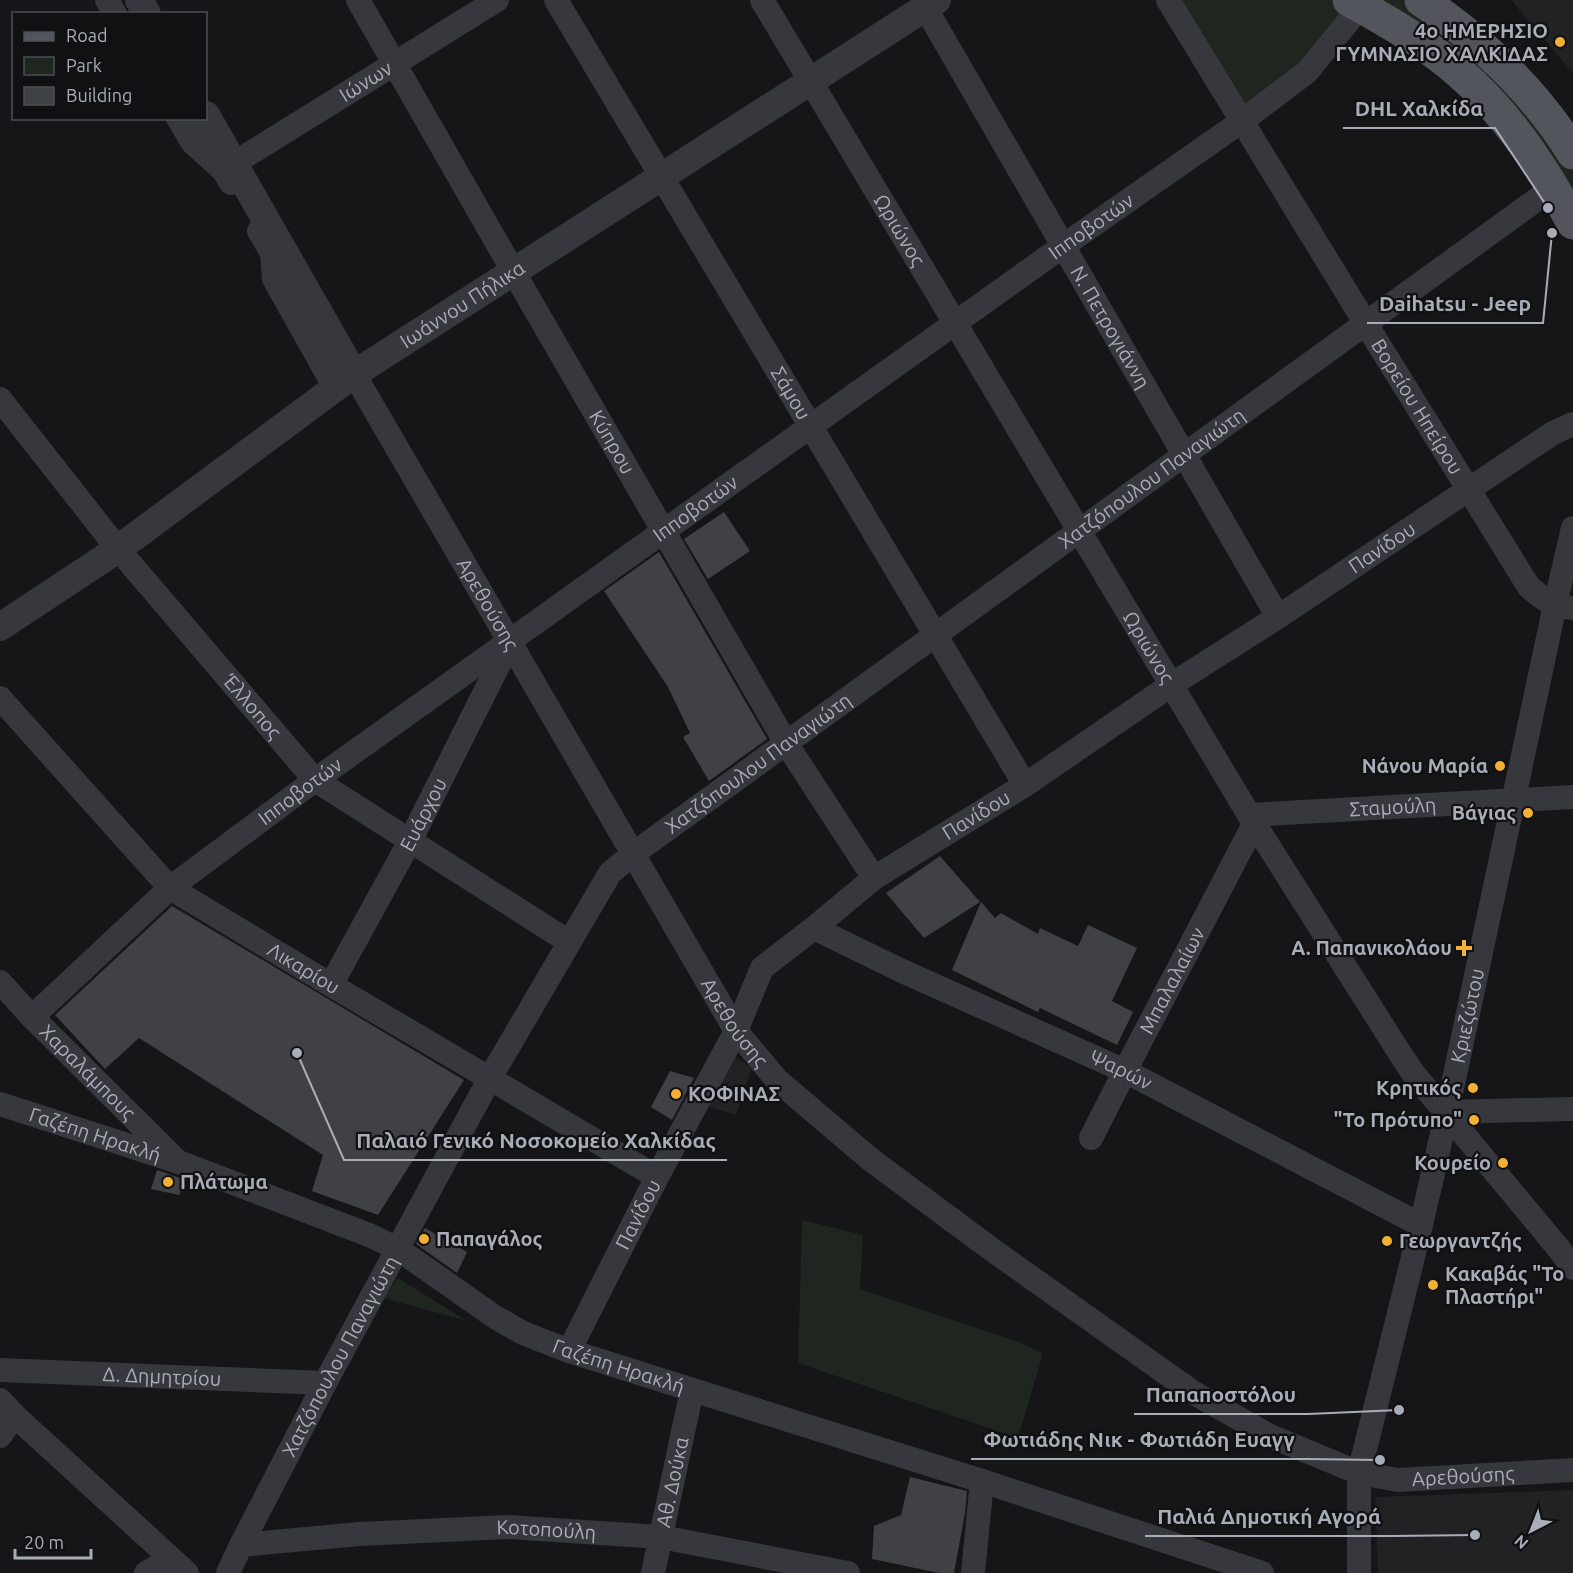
<svg xmlns="http://www.w3.org/2000/svg" width="1573" height="1573" font-family="Ubuntu,sans-serif">
	<style>
		.built { fill: #222225 }
		.green { fill: #1e261f }
		.building { fill: #404145 }
		.lines { fill: none; stroke-linecap: round; stroke-linejoin: round }
		.minor { stroke: #37383d; stroke-width: 24 }
		.tertiary { stroke: #37383d; stroke-width: 28 }
		.primary { stroke: #53555c; stroke-width: 33 }
		.poi-dot { fill: #f2b134; stroke: #111113; stroke-width: 2 }
		.labels { text-anchor: middle; stroke-width: 4.5; stroke-linejoin: round; paint-order: stroke }
		.poi-label { font-size: 20px; font-weight: bold; fill: #a8adb8; stroke: #111113; text-anchor: end }
		.street-label { font-size: 20px; fill: #a8adb8; stroke: #111113 }
		.leader { fill: none; stroke: #a8adb8; stroke-width: 2 }
		.callout-dot { fill: #a8adb8; stroke: #111113; stroke-width: 2 }
		.callout-label { font-size: 21px; text-anchor: middle; font-weight: bold; fill: #a8adb8; stroke: #111113; stroke-width: 4.5; stroke-linejoin: round; paint-order: stroke }
	</style>
	<rect width="100%" height="100%" fill="#161618"/>
	<path class="built" d="M1512,0H1573V73L1520,11Z
		M735,1057L752,1068L736,1115L707,1106Z
		M1573,1490V1573H1378L1375,1497Z"/>
	<path class="green" d="M1168,0H1421L1573,129V223L1534,158L1361,7L1242,121Z
		M802,1220L863,1235L860,1289L1016,1341L1043,1353L1018,1438L798,1363Z
		M398,1278L467,1321L383,1298Z"/>
	<path class="building" d="M724,512L750,551L708,579L684,539Z
		M659,552L767,739L709,781L683,737L690,733L668,687L604,591Z
		M940,856L980,902L924,938L886,893Z
		M981,902L995,918L1001,913L1038,934L1040,928L1078,946L1088,925L1137,948L1112,1001L1133,1012L1117,1045L1040,1008L1038,1012L952,970Z
		M172,906L464,1080L378,1215L312,1191L323,1155L139,1038L105,1069L55,1015Z
		M670,1071L694,1078L672,1120L651,1107Z
		M157,1170L185,1180L179,1195L151,1189Z
		M425,1228L467,1252L457,1273L416,1244Z
		M910,1477L967,1491L965,1513L954,1573H939L872,1559L874,1526L901,1515Z"/>
	<g class="lines">
		<g class="minor">
			<path d="M107,0L115,14"/>
			<path id="s1" d="M358,0L513,271L786,743L874,878"/>
			<path id="s2" d="M556,0L1025,785"/>
			<path id="s3" d="M762,0L1249,815L1401,1055L1413,1073L1559,1249L1573,1268"/>
			<path id="s4" d="M1168,0L1366,324L1529,587C1546,601 1551,606 1573,608"/>
			<path id="s5" d="M925,7L1278,617"/>
			<path d="M178,118L192,142L223,170L231,183"/>
			<path id="s6" d="M223,170L497,0"/>
			<path d="M259,231L272,253L274,279L335,388"/>
			<path id="s7" d="M354,374L736,1031L777,1080L870,1159L991,1249L1194,1393L1268,1435L1359,1473L1398,1480L1573,1470"/>
			<path id="s8" d="M0,399L118,549L315,780L569,942"/>
			<path id="s9" d="M0,698L170,888L331,985L657,1177"/>
			<path id="s10" d="M1249,815L1573,797"/>
			<path id="s11" d="M814,928L900,970L1125,1071L1421,1225"/>
			<path id="s12" d="M0,982L32,1017L173,1157"/>
			<path id="s13" d="M331,985L410,841L509,644"/>
			<path id="s14" d="M32,1017L170,888L315,780L1063,246L1242,121L1307,72L1361,6"/>
			<path id="s15" d="M0,1104L176,1161L369,1235L398,1249L495,1317L523,1333L569,1351L982,1481L1262,1573"/>
			<path d="M1447,1112L1573,1109"/>
			<path id="s16" d="M1091,1138L1125,1071L1254,824"/>
			<path id="s17" d="M569,1351L657,1177L736,1031L762,968L814,928L874,878L1025,785L1171,685L1278,617L1553,433L1573,424"/>
			<path id="s18" d="M0,1370L325,1383"/>
			<path d="M0,1400L14,1415L187,1573"/>
			<path d="M0,1436L14,1415"/>
			<path id="s19" d="M241,1545L359,1534L508,1527L661,1537L848,1573"/>
			<path d="M146,1573L170,1559"/>
			<path id="s20" d="M228,1573L241,1545L325,1383L490,1078L610,873L633,854L1554,187"/>
			<path id="s21" d="M653,1573L692,1390"/>
			<path d="M973,1573L982,1481"/>
			<path id="s22" d="M1359,1573V1473L1421,1225L1447,1112L1555,605L1573,528"/>
		</g>
		<g class="tertiary">
			<path d="M139,0L147,14"/>
			<path d="M206,115L354,374"/>
			<path id="s23" d="M0,627L118,549L354,374L937,0"/>
		</g>
		<path class="primary" d="M1349,0C1388,21 1427,44 1460,73C1508,114 1543,168 1573,223
			M1421,0C1482,41 1534,90 1573,153"/>
	</g>
	<g class="poi-dot">
		<circle cx="1560" cy="42" r="6"/>
		<circle cx="1500" cy="766" r="6"/>
		<circle cx="1528" cy="813" r="6"/>
		<path d="M1461 939h6v6h6v6h-6v6h-6v-6h-6v-6h6z"/>
		<circle cx="1473" cy="1088" r="6"/>
		<circle cx="676" cy="1094" r="6"/>
		<circle cx="1474" cy="1120" r="6"/>
		<circle cx="1503" cy="1163" r="6"/>
		<circle cx="168" cy="1182" r="6"/>
		<circle cx="424" cy="1239" r="6"/>
		<circle cx="1387" cy="1241" r="6"/>
		<circle cx="1433" cy="1285" r="6"/>
	</g>
	<g class="labels">
		<g class="poi-label">
			<text x="1548" y="38">4ο ΗΜΕΡΗΣΙΟ<tspan x="1548" dy="23">ΓΥΜΝΑΣΙΟ ΧΑΛΚΙΔΑΣ</tspan></text>
			<text x="1488" y="773">Νάνου Μαρία</text>
			<text x="1516" y="820">Βάγιας</text>
			<text x="1452" y="955">Α. Παπανικολάου</text>
			<text x="1461" y="1095">Κρητικός</text>
			<text x="688" y="1101" text-anchor="start">ΚΟΦΙΝΑΣ</text>
			<text x="1462" y="1127">"Το Πρότυπο"</text>
			<text x="1491" y="1170">Κουρείο</text>
			<text x="180" y="1189" text-anchor="start">Πλάτωμα</text>
			<text x="436" y="1246" text-anchor="start">Παπαγάλος</text>
			<text x="1399" y="1248" text-anchor="start">Γεωργαντζής</text>
			<text x="1445" y="1281" text-anchor="start">Κακαβάς "Το<tspan x="1445" dy="23">Πλαστήρι"</tspan></text>
		</g>
		<g class="street-label">
			<text dy="7" stroke="none"><textPath href="#s6" startOffset="168">Ιώνων</textPath></text>
			<text dy="7" stroke="none"><textPath href="#s14" startOffset="1323">Ιπποβοτών</textPath></text>
			<text dy="7" stroke="none"><textPath href="#s3" startOffset="268">Ωριώνος</textPath></text>
			<text dy="7" stroke="none"><textPath href="#s23" startOffset="564">Ιωάννου Πήλικα</textPath></text>
			<text dy="7" stroke="none"><textPath href="#s5" startOffset="370">Ν. Πετρογιάννη</textPath></text>
			<text dy="7" stroke="none"><textPath href="#s2" startOffset="458">Σάμου</textPath></text>
			<text dy="7" stroke="none"><textPath href="#s4" startOffset="477">Βορείου Ηπείρου</textPath></text>
			<text dy="7" stroke="none"><textPath href="#s1" startOffset="510">Κύπρου</textPath></text>
			<text dy="7" stroke="none"><textPath href="#s20" startOffset="1468">Χατζόπουλου Παναγιώτη</textPath></text>
			<text dy="7" stroke="none"><textPath href="#s14" startOffset="837">Ιπποβοτών</textPath></text>
			<text dy="7" stroke="none"><textPath href="#s17" startOffset="1179">Πανίδου</textPath></text>
			<text dy="7" stroke="none"><textPath href="#s7" startOffset="266">Αρεθούσης</textPath></text>
			<text dy="7" stroke="none"><textPath href="#s3" startOffset="754">Ωριώνος</textPath></text>
			<text dy="7" stroke="none"><textPath href="#s8" startOffset="398">Έλλοπος</textPath></text>
			<text dy="7" stroke="none"><textPath href="#s20" startOffset="982">Χατζόπουλου Παναγιώτη</textPath></text>
			<text dy="7" stroke="none"><textPath href="#s14" startOffset="351">Ιπποβοτών</textPath></text>
			<text dy="7" stroke="none"><textPath href="#s10" startOffset="144">Σταμούλη</textPath></text>
			<text dy="7" stroke="none"><textPath href="#s13" startOffset="194">Ευάρχου</textPath></text>
			<text dy="7" stroke="none"><textPath href="#s17" startOffset="693">Πανίδου</textPath></text>
			<text dy="7" stroke="none"><textPath href="#s9" startOffset="411">Λικαρίου</textPath></text>
			<text dy="7" stroke="none"><textPath href="#s16" startOffset="177">Μπαλαλαίων</textPath></text>
			<text dy="7" stroke="none"><textPath href="#s22" startOffset="570">Κριεζώτου</textPath></text>
			<text dy="7" stroke="none"><textPath href="#s7" startOffset="752">Αρεθούσης</textPath></text>
			<text dy="7" stroke="none"><textPath href="#s11" startOffset="338">Ψαρών</textPath></text>
			<text dy="7" stroke="none"><textPath href="#s12" startOffset="126">Χαραλάμπους</textPath></text>
			<text dy="7" stroke="none"><textPath href="#s15" startOffset="100">Γαζέπη Ηρακλή</textPath></text>
			<text dy="7" stroke="none"><textPath href="#s17" startOffset="153">Πανίδου</textPath></text>
			<text dy="7" stroke="none"><textPath href="#s20" startOffset="244">Χατζόπουλου Παναγιώτη</textPath></text>
			<text dy="7" stroke="none"><textPath href="#s15" startOffset="676">Γαζέπη Ηρακλή</textPath></text>
			<text dy="7" stroke="none"><textPath href="#s18" startOffset="162">Δ. Δημητρίου</textPath></text>
			<text dy="7" stroke="none"><textPath href="#s7" startOffset="1634">Αρεθούσης</textPath></text>
			<text dy="7" stroke="none"><textPath href="#s21" startOffset="93">Αθ. Δούκα</textPath></text>
			<text dy="7" stroke="none"><textPath href="#s19" startOffset="306">Κοτοπούλη</textPath></text>
		</g>
	</g>
	<path class="leader" d="M1548 208L1495 128H1343M1552 233L1543 323H1367M297 1053L344 1160H727M1399 1410L1308 1414H1134M1380 1460L1307 1459H971M1475 1535L1393 1536H1145"/>
	<g class="callout-dot">
		<circle cx="1548" cy="208" r="6"/>
		<circle cx="1552" cy="233" r="6"/>
		<circle cx="297" cy="1053" r="6"/>
		<circle cx="1399" cy="1410" r="6"/>
		<circle cx="1380" cy="1460" r="6"/>
		<circle cx="1475" cy="1535" r="6"/>
	</g>
	<g class="callout-label">
		<text x="1419" y="116">DHL Χαλκίδα</text>
		<text x="1455" y="311">Daihatsu - Jeep</text>
		<text x="536" y="1148">Παλαιό Γενικό Νοσοκομείο Χαλκίδας</text>
		<text x="1221" y="1402">Παπαποστόλου</text>
		<text x="1139" y="1447">Φωτιάδης Νικ - Φωτιάδη Ευαγγ</text>
		<text x="1269" y="1524">Παλιά Δημοτική Αγορά</text>
	</g>
	<rect x="12" y="12" width="195" height="108" fill="#111113" stroke="#4d4f55" stroke-width="1.5"/>
	<rect x="24" y="32" width="30" height="9" fill="#53555c" stroke="#4d4f55" stroke-width="1.5"/>
	<text x="66" y="42" font-size="18" fill="#a8adb8">Road</text>
	<rect x="24" y="57" width="30" height="18" fill="#1e261f" stroke="#4d4f55" stroke-width="1.5"/>
	<text x="66" y="72" font-size="18" fill="#a8adb8">Park</text>
	<rect x="24" y="87" width="30" height="18" fill="#404145" stroke="#4d4f55" stroke-width="1.5"/>
	<text x="66" y="102" font-size="18" fill="#a8adb8">Building</text>
	<g transform="translate(1531 1531) rotate(222)" stroke="#111113" stroke-width="4.5" paint-order="stroke">
	<path d="M0-4.5L10 22L0 15L-10 22Z" fill="#a8adb8"/>
	<text y="-9" font-size="16" font-weight="bold" text-anchor="middle" fill="#a8adb8">N</text>
	</g>
	<path d="M15 1549v9h76v-9" fill="none" stroke="#a8adb8" stroke-width="3"/>
	<text x="24" y="1549" font-size="18" fill="#a8adb8" stroke="#111113" stroke-width="4.5" paint-order="stroke">20 m</text>
</svg>
